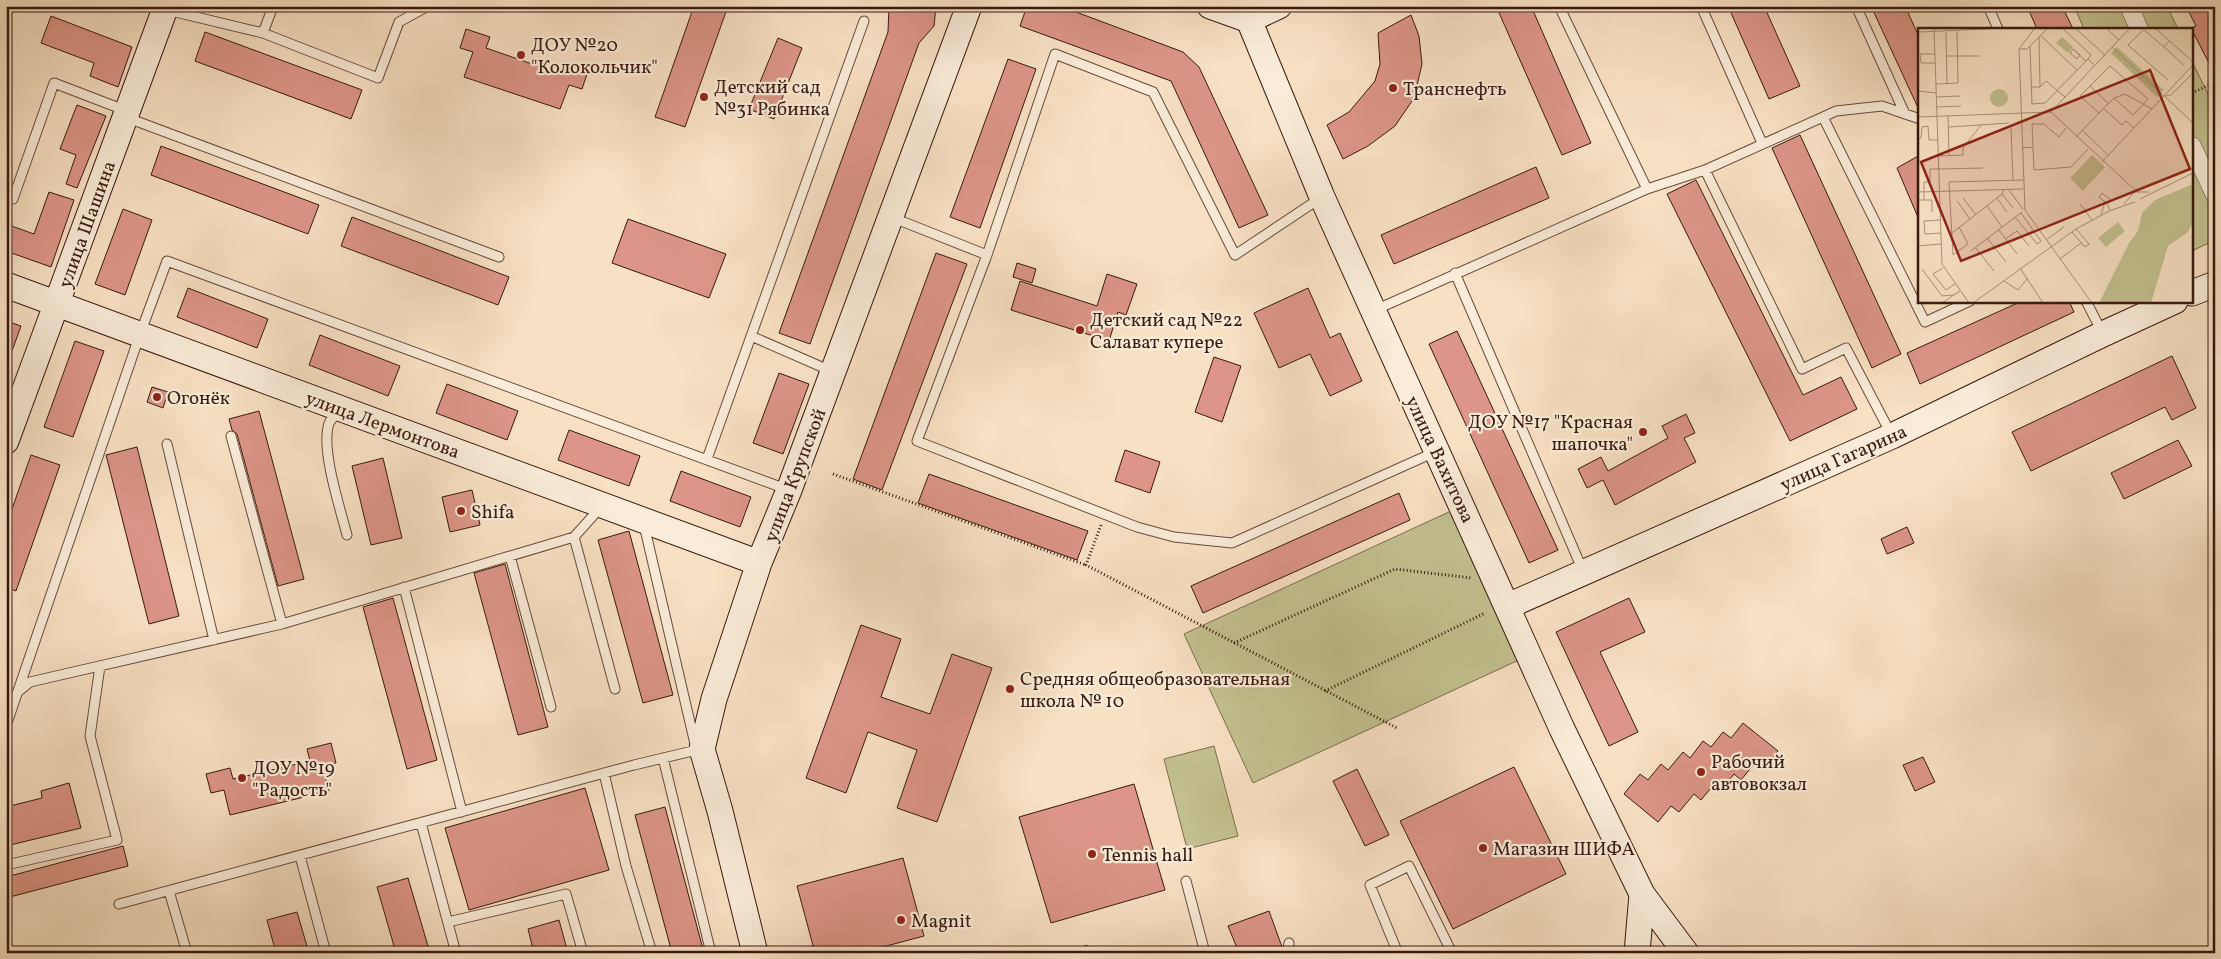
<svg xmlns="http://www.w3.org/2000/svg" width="2221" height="959" font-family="Vollkorn,serif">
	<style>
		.green { fill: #c3c190; stroke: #7e6d4f }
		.building { fill: #dc9586; stroke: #38190e }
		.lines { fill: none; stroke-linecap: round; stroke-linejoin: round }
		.lane-casing { stroke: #684b3b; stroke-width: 11 }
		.street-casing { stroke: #684b3b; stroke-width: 19 }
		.secondary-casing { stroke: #38190e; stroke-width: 27 }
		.path { stroke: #38190e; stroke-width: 3; stroke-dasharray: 1 2.5; stroke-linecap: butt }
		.lane { stroke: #faecd8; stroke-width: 9 }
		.street { stroke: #faecd8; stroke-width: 18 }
		.secondary { stroke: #faecd8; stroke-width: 25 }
		.poi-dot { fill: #8f2418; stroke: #faecd8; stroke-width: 2 }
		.labels { text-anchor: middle; stroke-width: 4.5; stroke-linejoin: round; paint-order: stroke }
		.poi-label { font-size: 19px; fill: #38190e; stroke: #faecd8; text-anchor: start }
		.street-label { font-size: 19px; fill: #38190e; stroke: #faecd8 }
		.inset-road { fill: none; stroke: #ab917b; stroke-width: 1 }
		.view { fill: #8f2418; fill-opacity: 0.15; stroke: #8f2418; stroke-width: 2.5 }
		.inset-edge { fill: none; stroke: #38190e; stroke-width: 2.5 }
	</style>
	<rect width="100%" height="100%" fill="#f8e1c3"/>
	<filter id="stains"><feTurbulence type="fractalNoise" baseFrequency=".004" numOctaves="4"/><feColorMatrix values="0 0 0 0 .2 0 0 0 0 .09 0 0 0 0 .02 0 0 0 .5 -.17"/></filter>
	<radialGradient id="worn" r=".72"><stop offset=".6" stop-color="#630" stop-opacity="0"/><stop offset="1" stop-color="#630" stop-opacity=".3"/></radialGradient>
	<path class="green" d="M2074,6H2167L2178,29H2084Z
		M2192,61L2215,109V240L2192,251Z
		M1451,511L1521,659L1253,783L1184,634Z
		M1214,746L1238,836L1187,849L1164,759Z"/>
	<path class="building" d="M694,6H728L685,127L655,117Z
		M889,6H936L934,26L919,43L810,344L779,333L888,32Z
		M1027,6H1060L1183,52L1199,67L1268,215L1239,228L1171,81L1020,26Z
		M1496,6H1531L1591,143L1562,155Z
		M1728,6H1764L1800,86L1769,99Z
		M1871,6H1905L1920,39V112Z
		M2027,6H2062L2073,29H2037Z
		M2186,6H2215V75L2191,28L2196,26Z
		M1411,15L1419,36L1422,64L1414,98L1395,126L1368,146L1343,159L1327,125L1349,112L1375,81L1380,64L1378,33Z
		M51,16L132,47L118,87L90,76L94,63L41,43Z
		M466,29L490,37L486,48L561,74L565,62L588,71L582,89L569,85L560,109L464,77L473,52L460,48Z
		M205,32L362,90L351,119L195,61Z
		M778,38L802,48L774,119L749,109Z
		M1008,59L1036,69L980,228L950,217Z
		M77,105L106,116L77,188L66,184L76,155L60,149Z
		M1800,135L1901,354L1872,368L1772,148Z
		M161,146L319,205L308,234L151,175Z
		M1920,155V222L1897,168Z
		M1536,167L1549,198L1394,264L1381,235Z
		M1696,180L1803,395L1841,377L1857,409L1790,441L1667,194Z
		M49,192L74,200L51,267L6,251V224L34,234Z
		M123,209L152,220L125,295L95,284Z
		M352,217L509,277L498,305L341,246Z
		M628,219L726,254L709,298L612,263Z
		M936,253L967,264L882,490L853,479Z
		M1017,263L1036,269L1032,283L1013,277Z
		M1107,274L1137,284L1126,315L1118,312L1109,341L1011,310L1020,281L1097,306Z
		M188,288L268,319L257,348L177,317Z
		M1308,288L1330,338L1340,333L1362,381L1330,396L1310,354L1279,368L1254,313Z
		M2022,301H2069L2074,312L1920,384L1907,353Z
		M6,321L21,326L8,362H6Z
		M1457,331L1558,550L1529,563L1429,344Z
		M320,335L400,366L388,396L309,365Z
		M75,341L104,351L73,437L44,427Z
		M2172,356L2196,408L2172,420L2165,407L2031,471L2012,432Z
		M1214,357L1241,366L1222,422L1195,412Z
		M779,373L809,384L783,454L753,443Z
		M447,384L518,411L507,440L436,413Z
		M152,387L168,392L163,408L147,402Z
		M259,411L304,579L278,586L237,434L232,430L229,419Z
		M1686,414L1695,433L1684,438L1696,462L1615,505L1603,480L1587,488L1578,469L1601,457L1608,471L1668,438L1662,426Z
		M569,430L640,456L629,486L558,460Z
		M2178,440L2192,466L2124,499L2111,473Z
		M137,447L179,616L149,624L106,455Z
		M1125,450L1160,462L1150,493L1115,481Z
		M31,455L60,465L16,591L6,587V526Z
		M383,458L402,538L371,545L352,466Z
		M681,471L751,497L740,527L670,501Z
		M929,474L1088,531L1077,560L918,503Z
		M472,490L480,525L450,532L442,497Z
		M1399,493L1410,520L1203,613L1191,586Z
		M1907,527L1914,543L1887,554L1881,539Z
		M629,531L673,695L643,703L598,540Z
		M505,564L548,727L518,735L474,573Z
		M393,598L437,760L407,769L363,607Z
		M1629,598L1645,632L1600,652L1638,732L1609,746L1556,632Z
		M861,625L901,639L881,697L930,714L952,654L992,668L937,822L897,808L917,750L868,732L846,793L806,778Z
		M1743,723L1778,751L1762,770L1754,764L1741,780L1734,774L1722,789L1715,783L1701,800L1694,794L1679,812L1671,806L1658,822L1624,794L1640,774L1648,780L1661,764L1668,770L1683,752L1690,758L1703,741L1711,747L1723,732L1731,738Z
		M331,743L336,763L322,766L329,791L230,815L224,790L211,793L206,774L230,768L233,779L310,761L307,749Z
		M1923,757L1935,782L1915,791L1903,765Z
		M1514,767L1566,874L1453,929L1400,821Z
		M1357,769L1389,835L1365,846L1333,781Z
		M69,783L81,828L6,846V807L42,798L41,791Z
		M1134,784L1165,890L1051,923L1019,817Z
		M585,788L609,870L469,910L445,828Z
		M665,807L704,953H672L635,815Z
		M123,846L128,866L6,898V877Z
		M903,858L924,936L860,953H815L797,886Z
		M408,878L430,953H396L377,887Z
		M1269,911L1282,947L1267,953H1239L1228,926Z
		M297,912L309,953H276L267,920Z
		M559,920L568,953H534L528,929Z"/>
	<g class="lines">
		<defs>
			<path id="lane" d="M1701,6L1762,143
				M1856,6L1905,114
				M1988,6L1998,29
				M167,10L263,33L378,78L399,22L428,6
				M263,33L273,6
				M1823,117L1836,111L1882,106L1920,119
				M128,118L499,257
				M1705,170L1802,369L1846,348L1891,434
				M1647,189L1705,170L1823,117L1925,322L1970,301
				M6,196L13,199L54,83L127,111
				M891,217L987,255L917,441L1137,527L1174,537L1232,543L1435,452
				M987,255L1055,54L1153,92L1235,255L1322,197
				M1455,273L1583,571
				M2086,301L2102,332
				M1375,310L1647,189L1559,6
				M751,336L831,371
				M340,412C334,416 329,420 328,427C322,453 340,508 347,535
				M231,436L282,624
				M167,444L214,640
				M707,459L864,21
				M601,507L574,537L615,689
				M644,525L695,744
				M510,556L551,707
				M404,587L462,812
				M19,691L30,682L282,624L574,537
				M6,726L140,334L167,261L786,489
				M663,758L711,953
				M604,773L626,866L652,953
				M421,823L456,953
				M300,856L326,953
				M6,865L117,840L90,736L100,666
				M1186,881L1205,953
				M169,891L187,953
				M119,904L634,765L701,749
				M448,922L566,894L583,953
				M1287,953L1289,943
				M1395,953L1397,951L1370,885L1409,866L1452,953"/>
			<path id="street" d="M2129,6L2139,29
				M2192,146L2215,195"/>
			<path id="secondary" d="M1210,6L1249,20L1279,6
				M1249,20L1322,197L1562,729L1642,894L1686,953
				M6,285L759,563
				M2192,293L2215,284
				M6,441L166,6
				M1508,606L1892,436L2103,334L2175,301
				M755,953L720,811L702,749L714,699L759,563L789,490L969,6
				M1637,953L1642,894"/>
		</defs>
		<use href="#lane" class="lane-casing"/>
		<use href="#street" class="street-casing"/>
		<use href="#secondary" class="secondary-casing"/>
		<path class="path" d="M2192,93L2215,82
			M833,474L1086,565
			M1101,525L1086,565L1397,728
			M1234,643L1395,569L1472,578
			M1325,691L1485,613
			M1086,945L1088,953"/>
		<use href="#lane" class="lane"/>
		<use href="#street" class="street"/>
		<use href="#secondary" class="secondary"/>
	</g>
	<g class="poi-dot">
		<circle cx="521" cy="55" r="5"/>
		<circle cx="1393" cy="88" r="5"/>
		<circle cx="704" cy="97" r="5"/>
		<circle cx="1080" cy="330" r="5"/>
		<circle cx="157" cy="397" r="5"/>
		<circle cx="1643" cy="432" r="5"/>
		<circle cx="461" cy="511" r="5"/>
		<circle cx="1010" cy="689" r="5"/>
		<circle cx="1701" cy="772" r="5"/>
		<circle cx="242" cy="778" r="5"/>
		<circle cx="1483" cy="848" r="5"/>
		<circle cx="1092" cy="854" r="5"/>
		<circle cx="901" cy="920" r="5"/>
	</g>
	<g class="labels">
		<g class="poi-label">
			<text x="531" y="51">ДОУ №20<tspan x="531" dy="22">"Колокольчик"</tspan></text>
			<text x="714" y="93">Детский сад<tspan x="714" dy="22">№31 Рябинка</tspan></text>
			<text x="1403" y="95">Транснефть</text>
			<text x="1090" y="326">Детский сад №22<tspan x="1090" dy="22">Салават купере</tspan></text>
			<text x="167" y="404">Огонёк</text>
			<text x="1633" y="428" text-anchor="end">ДОУ №17 "Красная<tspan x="1633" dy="22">шапочка"</tspan></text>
			<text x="471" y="518">Shifa</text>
			<text x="1020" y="685">Средняя общеобразовательная<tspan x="1020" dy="22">школа № 10</tspan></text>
			<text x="1711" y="768">Рабочий<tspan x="1711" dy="22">автовокзал</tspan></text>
			<text x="252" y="774">ДОУ №19<tspan x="252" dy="22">"Радость"</tspan></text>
			<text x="1493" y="855">Магазин ШИФА</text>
			<text x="1102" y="861">Tennis hall</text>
			<text x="911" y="927">Magnit</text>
		</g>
		<g class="street-label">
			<text transform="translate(86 224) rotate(-70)" y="7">улица Шашина</text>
			<text transform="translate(383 424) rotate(20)" y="7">улица Лермонтова</text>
			<text transform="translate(1843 457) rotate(-24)" y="7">улица Гагарина</text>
			<text transform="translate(1441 459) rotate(65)" y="7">улица Вахитова</text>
			<text transform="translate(794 475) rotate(-69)" y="7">улица Крупской</text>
		</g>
	</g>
	<g transform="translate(1918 28)">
		<rect width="275" height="275" fill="#f8e1c3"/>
		<path d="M144,9L155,19L150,25L138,15ZM199,19L246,62L239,69L193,25ZM72 70a9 9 0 1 1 18 0a9 9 0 1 1-18 0ZM174,127L187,139L165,163L152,150ZM275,156V194L270,204L250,218L233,275H181L211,215L220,203L224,185L237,172ZM200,194L207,203L188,219L180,210Z" fill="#c3c190"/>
		<path class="inset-road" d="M16,0L24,236L51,275M117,0L101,21L107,182L174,275M144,0L173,27L170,31L177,38M157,0L187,27M188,0L201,12M227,0L210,17L250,52M237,0L275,34M225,1L246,19L251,13M0,4L87,0M28,4L29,56M123,8L159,42M112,18L114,76L127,75L170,31M194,19L275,95M246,19L266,37M101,21H109L130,0M155,21L162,27L159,31L152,25L155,21L168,33M17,26H2L3,35H17M28,28H62M18,56L40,55L39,3M172,58L191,76M113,59H122L121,9M122,59L128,53L147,69M0,63L18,65M247,68L253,67L275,45M18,69L42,68M196,70L207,66L234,81M19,79L43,78M186,81L204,97L208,93L216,100M133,84L218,163M30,88L31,127M0,89L133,84L212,0M31,99L91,95M93,100L95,152M164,102L190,127M158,109L181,85L162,68L192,38L230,71L215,87L196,70L181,85M0,111L3,110L4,99L10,98L11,112H20M115,119L114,96H126L141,109L148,100M104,120L115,119L116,142L153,139L170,121M20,128L45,127V120L63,97M184,134L275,37M21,141L65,140M86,161L84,166L95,180M91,162L105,181M0,164L105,161M45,170L58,187M79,170L89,184M222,171L275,145M0,172H6V154H12V141H21M6,172H14V184M39,173L52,191M162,176L174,192M206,176L216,164H231M69,178L84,199M183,187L187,174L181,169L184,165L193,172L189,176L192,182M97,189L119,216L123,213L103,185M22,192L6,193L7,206L23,205M41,199L50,216L35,227L31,154L105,152M81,202L99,226M154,204L167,219L171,216L158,201M34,205L84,166M69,210L88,234M87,211L99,203L111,218M128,212L146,199M57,219L76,243M53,223L104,184M0,228V218L23,216M142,231L163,215M25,240L15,246L28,262L37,256M102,240L125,275M4,241L24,268L36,267M86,253L100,262L109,251M24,275L42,263M55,275L158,201L191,183L217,174"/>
		<path class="view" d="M232,42L272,141L43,233L3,134Z"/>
		<rect width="275" height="275" class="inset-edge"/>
	</g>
	<rect width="2221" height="959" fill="none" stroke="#f8e1c3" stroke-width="25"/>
	<rect x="8" y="8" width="2206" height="944" fill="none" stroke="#38190e" stroke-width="2.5"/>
	<rect x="12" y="12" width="2196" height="934" fill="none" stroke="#38190e"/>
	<rect width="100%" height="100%" filter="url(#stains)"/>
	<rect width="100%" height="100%" fill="url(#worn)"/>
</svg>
